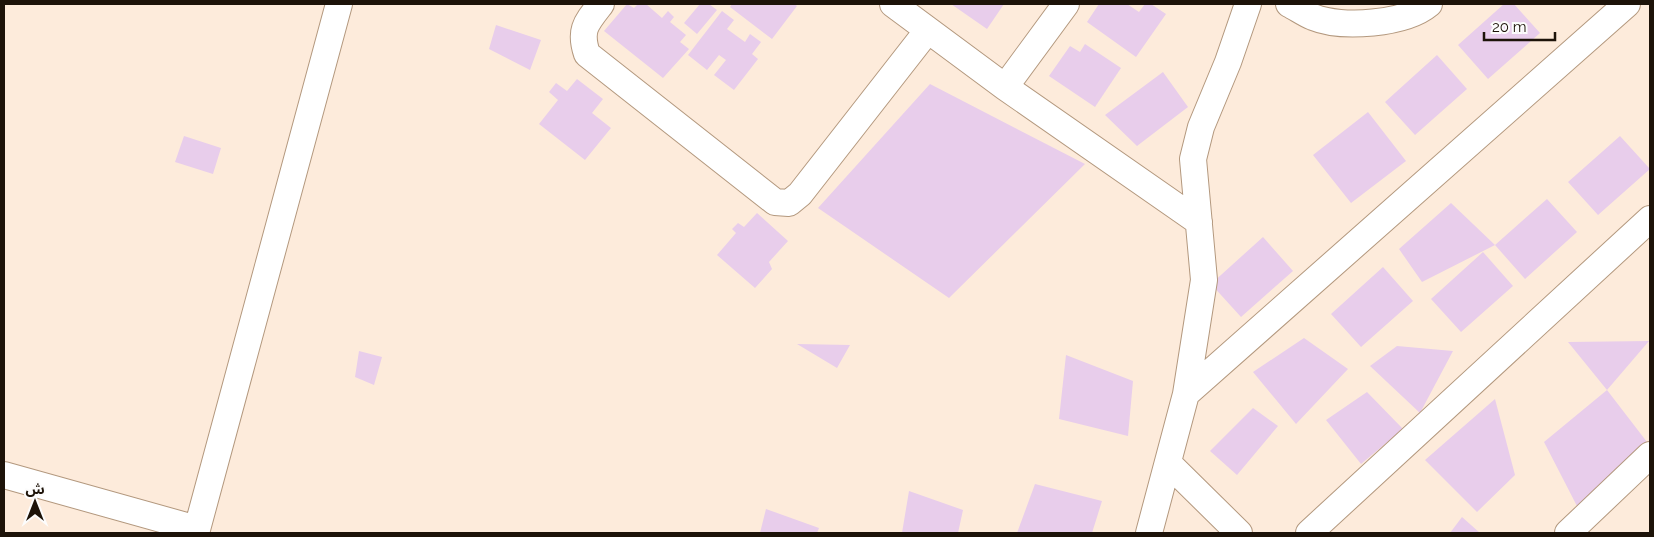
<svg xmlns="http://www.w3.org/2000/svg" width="1654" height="537" font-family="Raleway,'Noto Sans Arabic',sans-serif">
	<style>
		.building { fill: #e8cdeb }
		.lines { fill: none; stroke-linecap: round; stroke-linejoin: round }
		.minor-casing { stroke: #b3987e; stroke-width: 28 }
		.minor { stroke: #fff; stroke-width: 26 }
	</style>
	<rect width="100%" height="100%" fill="#fdebdb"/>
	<path class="building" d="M627,4L634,8L638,4H646L662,18L668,11L674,17L670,22L686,35L680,42L689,49L663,78L604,31Z
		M700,4H709L717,10L697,34L684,23Z
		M732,4H794L797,6L772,39L730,7Z
		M951,4H1004L987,29Z
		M1099,4H1127L1139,12L1145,4H1151L1166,14L1136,57L1087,22Z
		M1504,4H1514L1540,33L1488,79L1458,45Z
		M722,11L734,20L727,29L745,42L750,34L761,42L752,54L758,59L734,90L714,75L726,60L719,55L707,70L688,55Z
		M496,25L541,40L530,70L489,49Z
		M1085,44L1121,68L1095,107L1049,76L1070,46L1080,52Z
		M1437,55L1467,89L1415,135L1385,102Z
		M1163,72L1188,107L1137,146L1105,115Z
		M577,79L603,99L592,113L611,128L585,160L539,124L558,100L549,92L556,83L567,91Z
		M930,84L1085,164L949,298L818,208Z
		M1368,112L1406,161L1351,203L1313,155Z
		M184,136L221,148L213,174L175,162Z
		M1620,136L1650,169L1598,215L1568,182Z
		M1547,199L1577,232L1525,279L1495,245Z
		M1451,203L1495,245L1422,282L1399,249Z
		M757,213L788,241L769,262L772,269L755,288L717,255L736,233L732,229L738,223L744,227Z
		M1263,237L1293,271L1241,317L1211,284Z
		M1483,252L1513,286L1461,332L1431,299Z
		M1383,267L1413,301L1361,347L1331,314Z
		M1304,338L1348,369L1296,424L1253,372Z
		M1649,341L1607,390L1568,342Z
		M797,344L850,345L837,368Z
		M1397,346L1453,351L1420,413L1370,366Z
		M359,351L382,357L374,385L355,377Z
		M1066,355L1133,381L1128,436L1059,419Z
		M1607,390L1647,442L1578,508L1544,442Z
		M1367,392L1403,429L1361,464L1326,420Z
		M1495,399L1515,475L1477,512L1425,460Z
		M1253,408L1278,426L1237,475L1210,451Z
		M1035,484L1102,501L1092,533H1017Z
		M909,491L963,510L958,533H902Z
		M766,509L819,528L817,533H760Z
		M1462,517L1480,533H1450Z"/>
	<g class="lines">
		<defs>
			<path id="minor" d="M601,4C586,23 579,30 587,54L775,202L789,203L800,194L928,30
				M893,4L1005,87L1199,222
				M1289,4C1297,8 1305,14 1313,17C1342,29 1405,24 1429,4
				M1005,87L1066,4
				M1186,394L1627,4
				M1169,464L1239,533
				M4,475L197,529
				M196,533L339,4
				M1149,533L1186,394L1204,280L1193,159L1201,127L1228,62L1248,4
				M1309,533L1650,219
				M1568,533L1650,455"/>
		</defs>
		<use href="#minor" class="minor-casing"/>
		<use href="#minor" class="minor"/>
	</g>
	<rect width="1654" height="537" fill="none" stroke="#1d1309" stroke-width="10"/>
	<g transform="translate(35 502)" stroke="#fcfcfc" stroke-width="4" paint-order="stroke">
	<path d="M0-4L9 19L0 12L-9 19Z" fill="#1d1309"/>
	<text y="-8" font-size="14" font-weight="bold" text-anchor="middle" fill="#1d1309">ش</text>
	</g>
	<path d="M1484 32v8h71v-8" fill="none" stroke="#1d1309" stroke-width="2.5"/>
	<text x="1492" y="32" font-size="15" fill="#1d1309" stroke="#fcfcfc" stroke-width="4" paint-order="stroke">20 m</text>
</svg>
